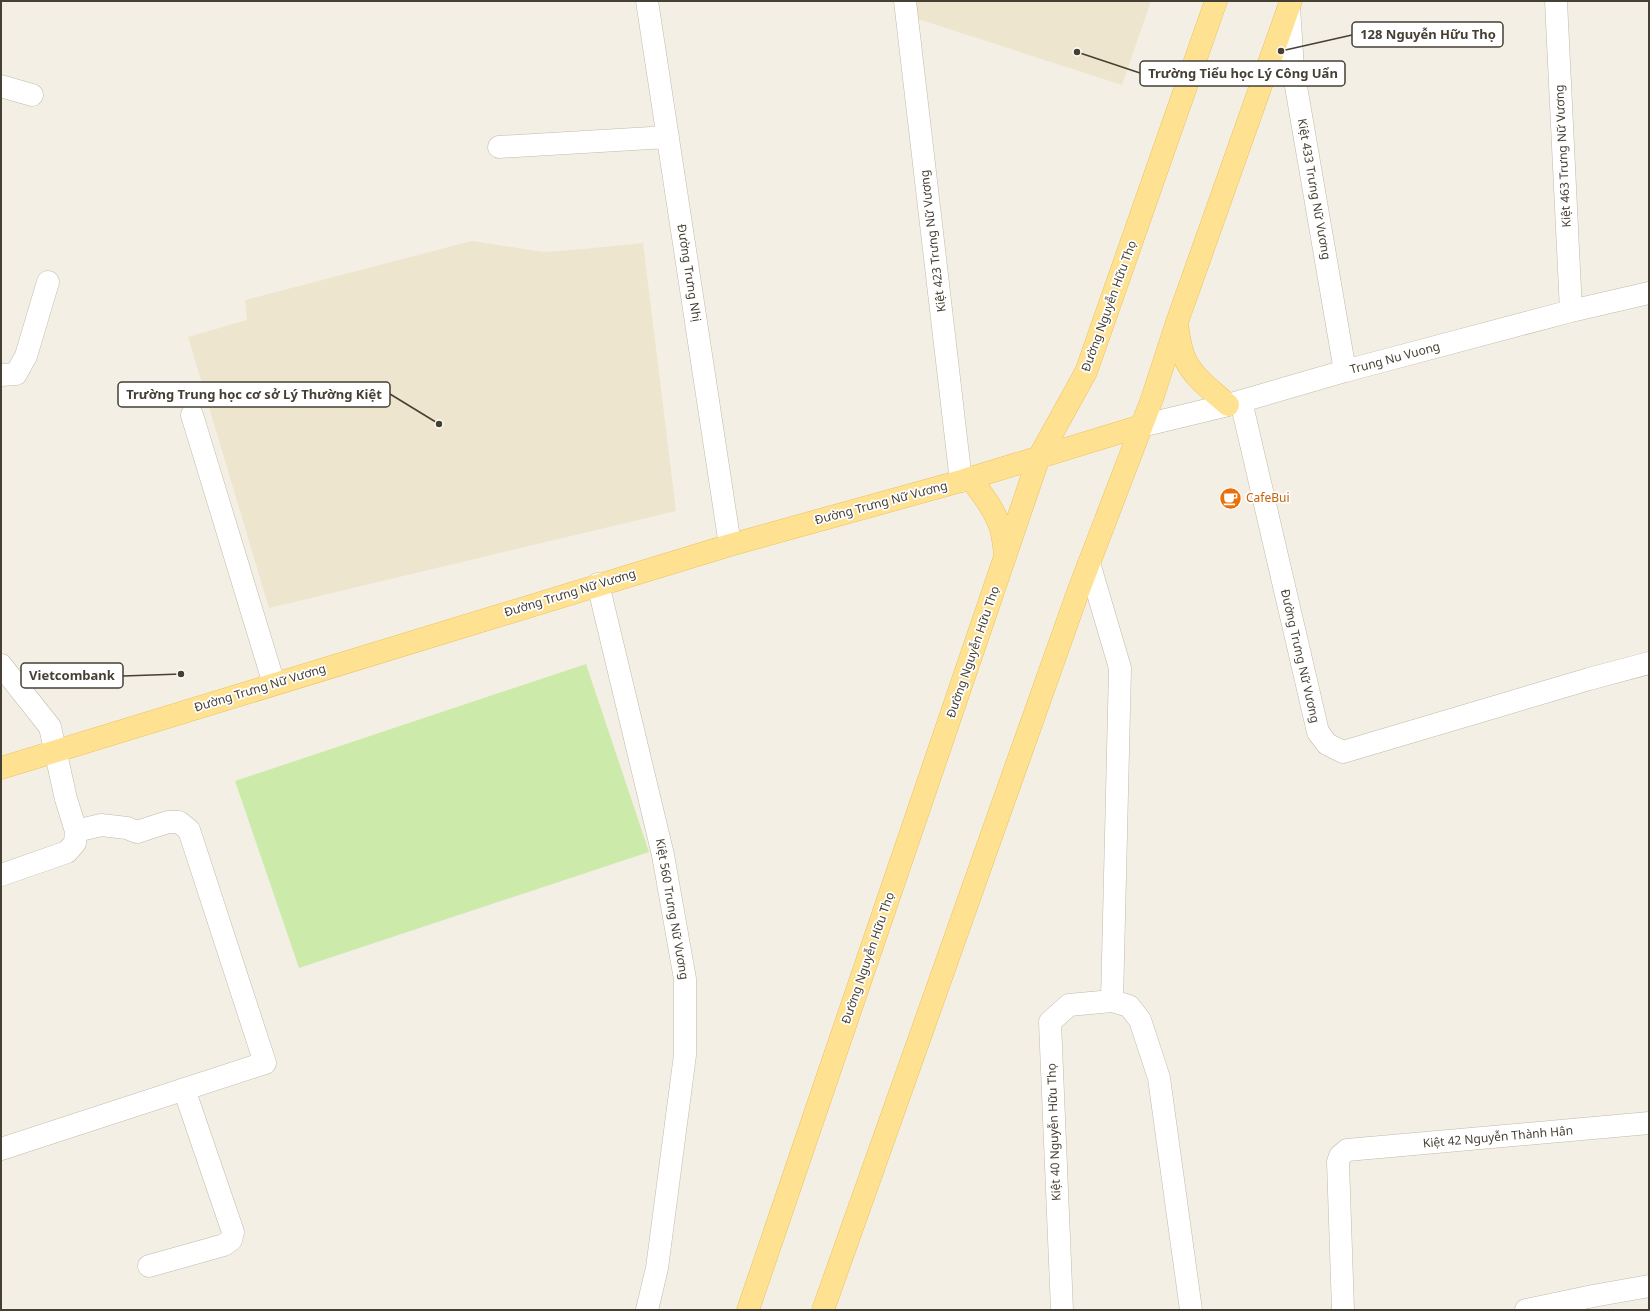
<svg xmlns="http://www.w3.org/2000/svg" width="1650" height="1311" font-family="'Noto Sans',sans-serif">
	<style>
		.education { fill: #ede5cd }
		.pitch { fill: #ccebaa }
		.lines { fill: none; stroke-linecap: round; stroke-linejoin: round }
		.minor-casing { stroke: #c2baa9; stroke-width: 23 }
		.major-casing { stroke: #ebc25a; stroke-width: 23 }
		.minor { stroke: #fff; stroke-width: 22 }
		.major { stroke: #ffe291; stroke-width: 22 }
		.labels { text-anchor: middle; stroke-width: 3.5; stroke-linejoin: round; paint-order: stroke }
		.street-label { font-size: 12px; fill: #463f33; stroke: #fff }
		.food-label { font-size: 12px; fill: #c56008; stroke: #fff; text-anchor: start }
		.leader { fill: none; stroke: #463f33; stroke-width: 1.5 }
		.callout-dot { fill: #463f33; stroke: #fff; stroke-width: 1.5 }
		.callout { fill: #fff; stroke: #463f33; stroke-width: 1.5 }
		.callout-label { font-size: 13px; text-anchor: middle; font-weight: bold; fill: #463f33 }
	</style>
	<rect width="100%" height="100%" fill="#f3efe4"/>
	<path class="education" d="M916,1H1151L1122,85L918,19Z
		M472,241L543,252L584,249L643,243L676,511L269,608L188,337L247,320L245,300Z"/>
	<path class="pitch" d="M586,664L649,852L299,968L235,781Z"/>
	<g class="lines">
		<defs>
			<path id="minor" d="M647,1L730,545
				M905,1L961,481
				M1556,1L1571,311
				M1289,7L1293,69L1345,371
				M1,86L32,95
				M499,147L668,137
				M1,375L16,374L26,356L48,282
				M1241,401L1318,732L1327,744L1343,752L1589,679L1649,663
				M192,415L274,684
				M1141,426L1228,405L1345,371L1571,311L1649,293
				M1089,563L1120,668L1112,1001
				M598,584L663,855L685,979V1055L657,1268L647,1310
				M1,665L50,727L66,799L76,831L75,843L67,852L1,875
				M1,1149L265,1063L189,830L179,822H168L137,832L127,828L101,825L76,831
				M149,1266L224,1245L231,1240L233,1232L184,1089
				M1062,1310L1050,1022L1069,1005L1112,1001L1129,1006L1140,1020L1159,1078L1191,1310
				M1343,1310L1338,1162L1340,1156L1347,1150L1649,1123
				M1526,1310L1593,1296L1649,1286"/>
			<path id="major" d="M1177,324C1179,337 1180,350 1186,361C1194,378 1214,392 1228,405
				M970,478C982,494 995,510 1001,529C1003,537 1004,546 1005,554
				M1,768L730,545L961,481L1141,426
				M748,1310L1039,457L1086,372L1216,1
				M823,1310L1078,592L1152,399L1177,322L1291,1"/>
		</defs>
		<use href="#minor" class="minor-casing"/>
		<use href="#major" class="major-casing"/>
		<use href="#minor" class="minor"/>
		<use href="#major" class="major"/>
	</g>
	<defs>
		<symbol id="cafe-disc" viewBox="-11 -11 22 22"><circle r="9.5" fill="#e8710a" stroke="#fff"/><path d="M-5.5-4.5H6V0H3Q3 3.5 0 3.5H-2.5Q-5.5 3.5-5.5 0ZM3-3.2v2h1.7v-2ZM-6 4.5H4V6H-6Z" fill="#fff"/></symbol>
	</defs>
	<g fill-rule="evenodd">
		<use href="#cafe-disc" x="1218" y="486" width="25" height="25"/>
	</g>
	<g class="labels">
		<g class="street-label">
			<text transform="translate(1563 156) rotate(-93)" y="4">Kiệt 463 Trưng Nữ Vương</text>
			<text transform="translate(1314 189) rotate(80)" y="4">Kiệt 433 Trưng Nữ Vương</text>
			<text transform="translate(933 241) rotate(-97)" y="4">Kiệt 423 Trưng Nữ Vương</text>
			<text transform="translate(689 273) rotate(81)" y="4">Đường Trưng Nhị</text>
			<text transform="translate(1109 306) rotate(-70)" y="4">Đường Nguyễn Hữu Thọ</text>
			<text transform="translate(1395 358) rotate(-15)" y="4">Trung Nu Vuong</text>
			<text transform="translate(881 503) rotate(-15)" y="4">Đường Trưng Nữ Vương</text>
			<text transform="translate(570 593) rotate(-17)" y="4">Đường Trưng Nữ Vương</text>
			<text transform="translate(973 652) rotate(-71)" y="4">Đường Nguyễn Hữu Thọ</text>
			<text transform="translate(1300 656) rotate(77)" y="4">Đường Trưng Nữ Vương</text>
			<text transform="translate(260 688) rotate(-17)" y="4">Đường Trưng Nữ Vương</text>
			<text transform="translate(672 909) rotate(80)" y="4">Kiệt 560 Trưng Nữ Vương</text>
			<text transform="translate(868 958) rotate(-71)" y="4">Đường Nguyễn Hữu Thọ</text>
			<text transform="translate(1054 1132) rotate(-92)" y="4">Kiệt 40 Nguyễn Hữu Thọ</text>
			<text transform="translate(1498 1137) rotate(-5)" y="4">Kiệt 42 Nguyễn Thành Hân</text>
		</g>
		<g class="food-label">
			<text x="1246" y="502">CafeBui</text>
		</g>
	</g>
	<path class="leader" d="M1281 51L1352 35M1077 52L1140 73M439 424L390 394M181 674L123 676"/>
	<g class="callout-dot">
		<circle cx="1281" cy="51" r="4"/>
		<circle cx="1077" cy="52" r="4"/>
		<circle cx="439" cy="424" r="4"/>
		<circle cx="181" cy="674" r="4"/>
	</g>
	<g class="callout">
		<rect x="1352" y="22" width="151" height="25" rx="4"/>
		<rect x="1140" y="61" width="205" height="25" rx="4"/>
		<rect x="118" y="382" width="272" height="25" rx="4"/>
		<rect x="21" y="663" width="102" height="25" rx="4"/>
	</g>
	<g class="callout-label">
		<text x="1428" y="39">128 Nguyễn Hữu Thọ</text>
		<text x="1243" y="78">Trường Tiểu học Lý Công Uẩn</text>
		<text x="254" y="399">Trường Trung học cơ sở Lý Thường Kiệt</text>
		<text x="72" y="680">Vietcombank</text>
	</g>
	<rect width="1650" height="1311" fill="none" stroke="#463f33" stroke-width="4"/>
</svg>
